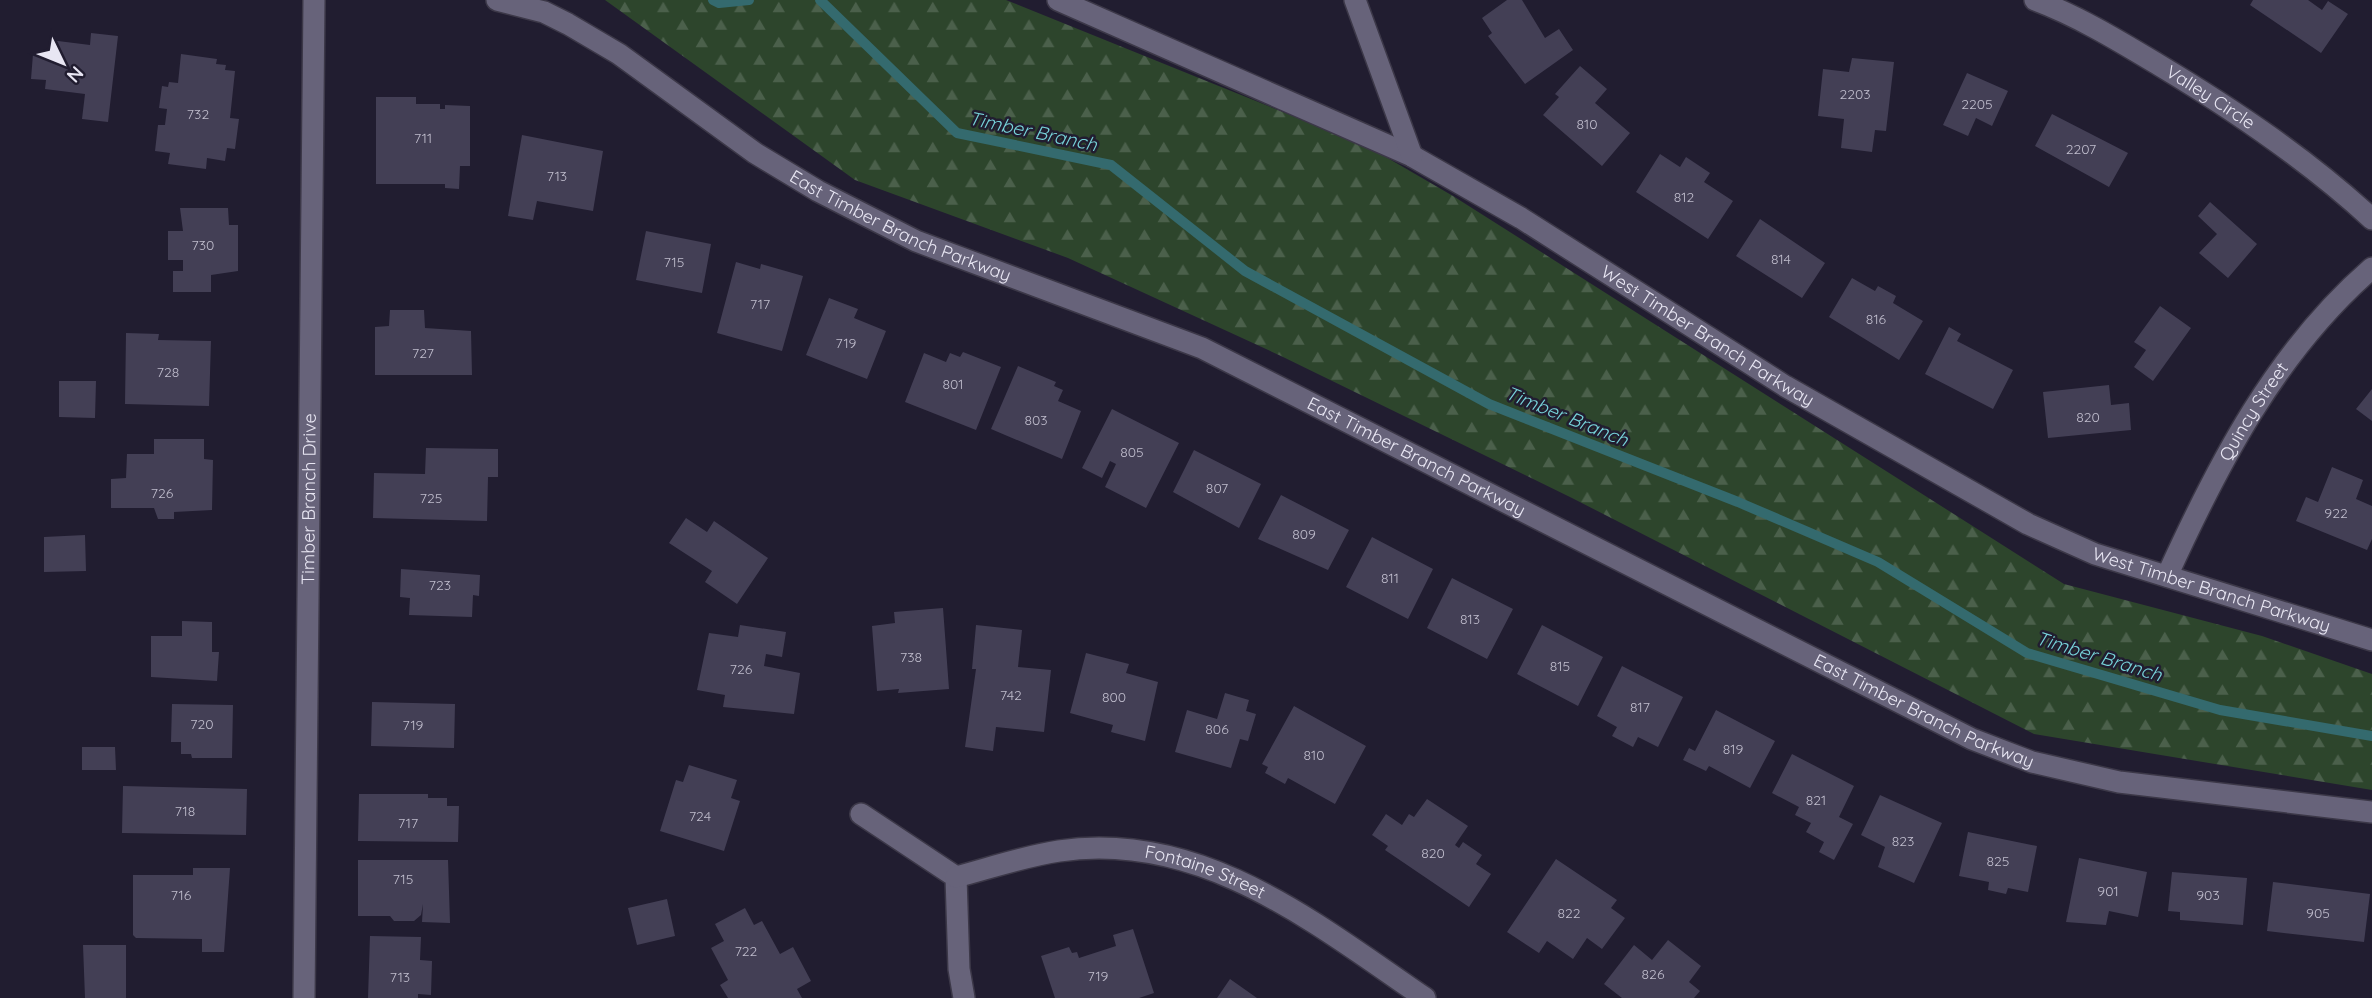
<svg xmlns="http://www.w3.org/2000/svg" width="2372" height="998" font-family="Quicksand,sans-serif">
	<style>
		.forest { fill: url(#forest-firs) }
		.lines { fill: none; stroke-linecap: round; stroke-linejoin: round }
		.stream { stroke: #346a6e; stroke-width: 10 }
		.building { fill: #433f55 }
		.minor-casing { stroke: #3c3848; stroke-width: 24 }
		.minor { stroke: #67637a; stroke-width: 21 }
		.labels { text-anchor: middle; stroke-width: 5; stroke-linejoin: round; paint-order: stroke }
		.number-label { font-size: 14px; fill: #bfbccc }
		.street-label { font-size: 18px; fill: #e8e6f3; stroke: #211d30 }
		.water-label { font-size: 19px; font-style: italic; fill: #77d3d9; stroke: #211d30 }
	</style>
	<defs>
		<pattern id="forest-firs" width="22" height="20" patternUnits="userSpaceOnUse" patternTransform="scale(1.75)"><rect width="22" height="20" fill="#2d452c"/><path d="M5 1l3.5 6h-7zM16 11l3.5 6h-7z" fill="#4b604b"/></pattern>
	</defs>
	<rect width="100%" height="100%" fill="#211d30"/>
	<path class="forest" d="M605,0H1006L1367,146L1453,196L2064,584L2262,636L2372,674V790L2034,734L1572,498L1281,356L1068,258L855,180Z"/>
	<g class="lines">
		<path class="stream" d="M713,0L719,3L749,0
			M820,0L957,133L1111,165L1245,271L1489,404L1738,502L1878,562L2027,653L2220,710L2372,736"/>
	</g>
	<path class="building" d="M1507,0H1522L1545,38L1559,29L1573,50L1525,84L1488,36L1492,33L1482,18Z
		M2253,0H2308L2322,10L2328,1L2348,14L2321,53L2250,5Z
		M91,33L118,36L108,122L82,119L85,94L45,89L46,80L31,79L33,54L48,56L50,40L90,45Z
		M181,54L217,59L216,64L226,65L225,70L235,71L230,118L239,119L235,149L227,148L225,161L207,158L206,169L168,164L170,153L155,151L158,125H165L167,109L159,108L162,86L168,87L169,82L178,83Z
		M1852,58L1894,62L1886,131L1875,130L1872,152L1841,148L1844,119L1818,116L1823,69L1849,72Z
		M1580,66L1607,89L1595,103L1630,133L1602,166L1543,115L1559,97L1555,94Z
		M1967,73L2008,91L1992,126L1976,118L1968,136L1943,125Z
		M376,97H416V104H440V109H445V105L470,106V166H460L459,189L445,188V184H376Z
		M2052,114L2128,153L2109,187L2035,146Z
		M522,135L603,151L593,211L537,201L533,220L508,216Z
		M1660,154L1680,167L1686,157L1710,173L1704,182L1733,201L1708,239L1636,192Z
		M2210,202L2257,244L2228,278L2199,253L2217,234L2198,216Z
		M180,208H228L229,225H238V271L211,275V292H173V271H183V260H168V231H183Z
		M1760,219L1825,263L1802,298L1736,256Z
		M646,231L711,244L702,293L636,280Z
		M736,262L760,269L761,264L803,276L782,351L717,333Z
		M1852,278L1875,291L1878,286L1896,296L1893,303L1923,321L1899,360L1829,317Z
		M829,298L858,309L854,318L886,331L867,379L806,355Z
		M2160,306L2191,328L2153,381L2134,367L2146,350L2134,342Z
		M390,310H424L425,328L471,331L472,375H375V327L389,326Z
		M1949,327L1961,334L1957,341L2013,370L1993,409L1925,374Z
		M126,333L159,334L158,340L211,341L209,406L125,404Z
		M963,352L1001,367L976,430L905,402L924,353L946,362L950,353L960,357Z
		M1018,366L1056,382L1054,386L1063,390L1058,401L1081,411L1062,459L991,429Z
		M59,381H96L95,418L59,417Z
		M2109,385L2111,405L2129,403L2131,430L2048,438L2043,392Z
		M2372,389V421L2356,409Z
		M1112,409L1179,443L1146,508L1105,487L1116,464L1110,461L1102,478L1082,468Z
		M154,439H204V459L213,460L212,510L174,512V519H158L154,508H111V479L126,478L127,454H154Z
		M426,448L498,449V477H488L487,521L373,518L374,473L425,474Z
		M1194,450L1261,484L1239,528L1173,492Z
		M2332,467L2363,480L2356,499L2372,506V539L2367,550L2296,521L2306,497L2318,502Z
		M1281,495L1349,530L1328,570L1258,539Z
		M686,518L707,532L714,521L768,558L737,604L705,582L712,571L669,543Z
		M85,535L86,571L44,572V537Z
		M1372,537L1433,569L1408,619L1346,587Z
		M401,569L480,575L479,596L473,595L472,617L409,615L410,598L400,597Z
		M1452,578L1513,609L1487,659L1427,628Z
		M943,608L949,689L898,693L899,689L877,691L872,626L895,623L894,612Z
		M182,621L212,622V652H219L217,681L151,677V636H182Z
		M740,625L786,632L782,657L766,654L764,666L800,673L794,714L723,707L725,695L697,690L709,633L738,637Z
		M976,625L1022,630L1018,667L1051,670L1044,732L996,727L993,751L965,747L976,669H972Z
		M1542,625L1603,657L1578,706L1517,674Z
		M1086,653L1129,664L1126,673L1158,682L1145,741L1111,732L1113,725L1070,713Z
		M1622,666L1683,697L1658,747L1638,737L1633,747L1612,736L1617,727L1597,716Z
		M1225,693L1249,700L1246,711L1256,714L1248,741L1240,739L1231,768L1175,752L1187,710L1217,719Z
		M372,702L455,704L454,748L371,746Z
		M172,704L233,705L232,758H192L191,754H181V742H171Z
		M1294,706L1366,746L1335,804L1288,778L1285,784L1265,773L1268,767L1262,764Z
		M1716,710L1775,741L1750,788L1709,766L1706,771L1683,760L1689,748L1695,751Z
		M82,747H115L116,770H82Z
		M1792,754L1854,786L1839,817L1853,824L1834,860L1819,852L1824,842L1806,832L1811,823L1795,815L1799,807L1772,793Z
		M689,765L737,780L731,798L740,801L724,851L660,831L676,780L683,782Z
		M123,786L247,789L246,835L122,833Z
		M359,794H428V798H447V806H459L458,842L358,841Z
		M1880,795L1942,823L1914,883L1878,867L1885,847L1861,835Z
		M1427,799L1468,826L1455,845L1459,848L1463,842L1482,855L1476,864L1491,874L1469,907L1385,850L1388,846L1372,835L1386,814L1402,825L1409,814L1414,817Z
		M1968,832L2037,846L2028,892L2008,888L2006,894L1988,890L1989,882L1959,876Z
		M2079,858L2147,872L2138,917L2109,911L2106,925L2066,922Z
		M1556,859L1617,900L1611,908L1625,918L1602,949L1587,938L1573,959L1547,941L1539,953L1507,932Z
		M358,860H448L450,923L422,922L423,904L421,915L414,921H394L390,916H358Z
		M193,868H230L224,952H202V939L136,938L133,935V875H193Z
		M2172,872L2247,878L2243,925L2180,920V912L2168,911Z
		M2273,882L2370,894L2364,942L2267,931Z
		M667,899L675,936L637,945L628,908Z
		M745,908L754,925L762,921L780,954L793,947L811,981L797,989L802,998H728L720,985L728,980L711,948L724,941L715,924Z
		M1133,929L1154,993L1139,998H1055L1041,956L1069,947L1072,953L1077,952L1079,958L1116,946L1113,935Z
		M370,936L421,937L420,960L432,961L431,995L418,994V998H368Z
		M1668,940L1701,966L1689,982L1700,991L1694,998H1622L1604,984L1634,945L1652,960Z
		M83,945H126V998H85Z
		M1230,979L1257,998H1217Z"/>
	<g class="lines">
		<defs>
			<g id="minor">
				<path id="s1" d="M497,0L544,12L568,24L619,54L755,153L818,191L916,241L1202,348L1972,739L2032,762L2119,782L2372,812"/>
				<path id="s2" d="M1058,0L1412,156L1521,218L1785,386L2028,524L2095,554L2372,640"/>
				<path d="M1355,0L1412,156"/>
				<path id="s3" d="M2035,0C2078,16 2119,41 2159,65C2234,110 2307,159 2372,219"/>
				<path id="s4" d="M2167,576C2218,464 2276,351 2372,268"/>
				<path d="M861,814L956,877L959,969L964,998"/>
				<path id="s5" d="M956,877C990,868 1025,856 1059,851C1201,830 1315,923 1425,998"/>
				<path id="s6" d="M304,998L314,0"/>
			</g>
		</defs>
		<use href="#minor" class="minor-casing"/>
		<use href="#minor" class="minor"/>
	</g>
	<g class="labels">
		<g class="number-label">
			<text x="1855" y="99">2203</text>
			<text x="1977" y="109">2205</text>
			<text x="198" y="119">732</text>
			<text x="1587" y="129">810</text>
			<text x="423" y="143">711</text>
			<text x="2081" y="154">2207</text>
			<text x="557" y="181">713</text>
			<text x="1684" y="202">812</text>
			<text x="203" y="250">730</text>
			<text x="1781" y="264">814</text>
			<text x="674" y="267">715</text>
			<text x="760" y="309">717</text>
			<text x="1876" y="324">816</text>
			<text x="846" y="348">719</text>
			<text x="423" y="358">727</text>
			<text x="168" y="377">728</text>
			<text x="953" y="389">801</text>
			<text x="2088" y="422">820</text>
			<text x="1036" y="425">803</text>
			<text x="1132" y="457">805</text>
			<text x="1217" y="493">807</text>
			<text x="162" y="498">726</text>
			<text x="431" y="503">725</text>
			<text x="2336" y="518">922</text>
			<text x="1304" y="539">809</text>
			<text x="1390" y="583">811</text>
			<text x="440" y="590">723</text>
			<text x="1470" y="624">813</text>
			<text x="911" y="662">738</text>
			<text x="1560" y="671">815</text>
			<text x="741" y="674">726</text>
			<text x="1011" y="700">742</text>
			<text x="1114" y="702">800</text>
			<text x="1640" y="712">817</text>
			<text x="202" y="729">720</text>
			<text x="413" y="730">719</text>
			<text x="1217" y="734">806</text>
			<text x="1733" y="754">819</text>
			<text x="1314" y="760">810</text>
			<text x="1816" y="805">821</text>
			<text x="185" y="816">718</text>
			<text x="700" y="821">724</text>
			<text x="408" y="828">717</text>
			<text x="1903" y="846">823</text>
			<text x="1433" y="858">820</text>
			<text x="1998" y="866">825</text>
			<text x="403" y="884">715</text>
			<text x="2108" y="896">901</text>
			<text x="181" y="900">716</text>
			<text x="2208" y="900">903</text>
			<text x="1569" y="918">822</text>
			<text x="2318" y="918">905</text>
			<text x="746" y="956">722</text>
			<text x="1653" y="979">826</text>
			<text x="1098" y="981">719</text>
			<text x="400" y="982">713</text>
		</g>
		<g class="street-label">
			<text dy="6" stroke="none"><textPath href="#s3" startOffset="201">Valley Circle</textPath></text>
			<text dy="6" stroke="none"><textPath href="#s1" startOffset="466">East Timber Branch Parkway</textPath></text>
			<text dy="6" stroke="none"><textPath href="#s2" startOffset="733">West Timber Branch Parkway</textPath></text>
			<text dy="6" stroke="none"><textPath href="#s4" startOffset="186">Quincy Street</textPath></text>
			<text dy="6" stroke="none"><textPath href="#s1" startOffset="1032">East Timber Branch Parkway</textPath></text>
			<text dy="6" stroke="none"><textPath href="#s6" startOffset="499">Timber Branch Drive</textPath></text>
			<text dy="6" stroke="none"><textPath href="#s2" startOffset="1300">West Timber Branch Parkway</textPath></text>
			<text dy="6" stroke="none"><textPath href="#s1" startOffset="1600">East Timber Branch Parkway</textPath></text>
			<text dy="6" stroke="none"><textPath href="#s5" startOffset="256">Fontaine Street</textPath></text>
		</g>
		<g class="water-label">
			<text transform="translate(1033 131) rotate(12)" y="7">Timber Branch</text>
			<text transform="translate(1567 416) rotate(22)" y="7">Timber Branch</text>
			<text transform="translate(2099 656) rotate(17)" y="7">Timber Branch</text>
		</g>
	</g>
	<g transform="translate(63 63) rotate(133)" stroke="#211d30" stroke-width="5" paint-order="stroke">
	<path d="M0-5L12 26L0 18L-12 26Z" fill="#e8e6f3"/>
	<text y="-10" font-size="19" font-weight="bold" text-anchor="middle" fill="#e8e6f3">N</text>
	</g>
</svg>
